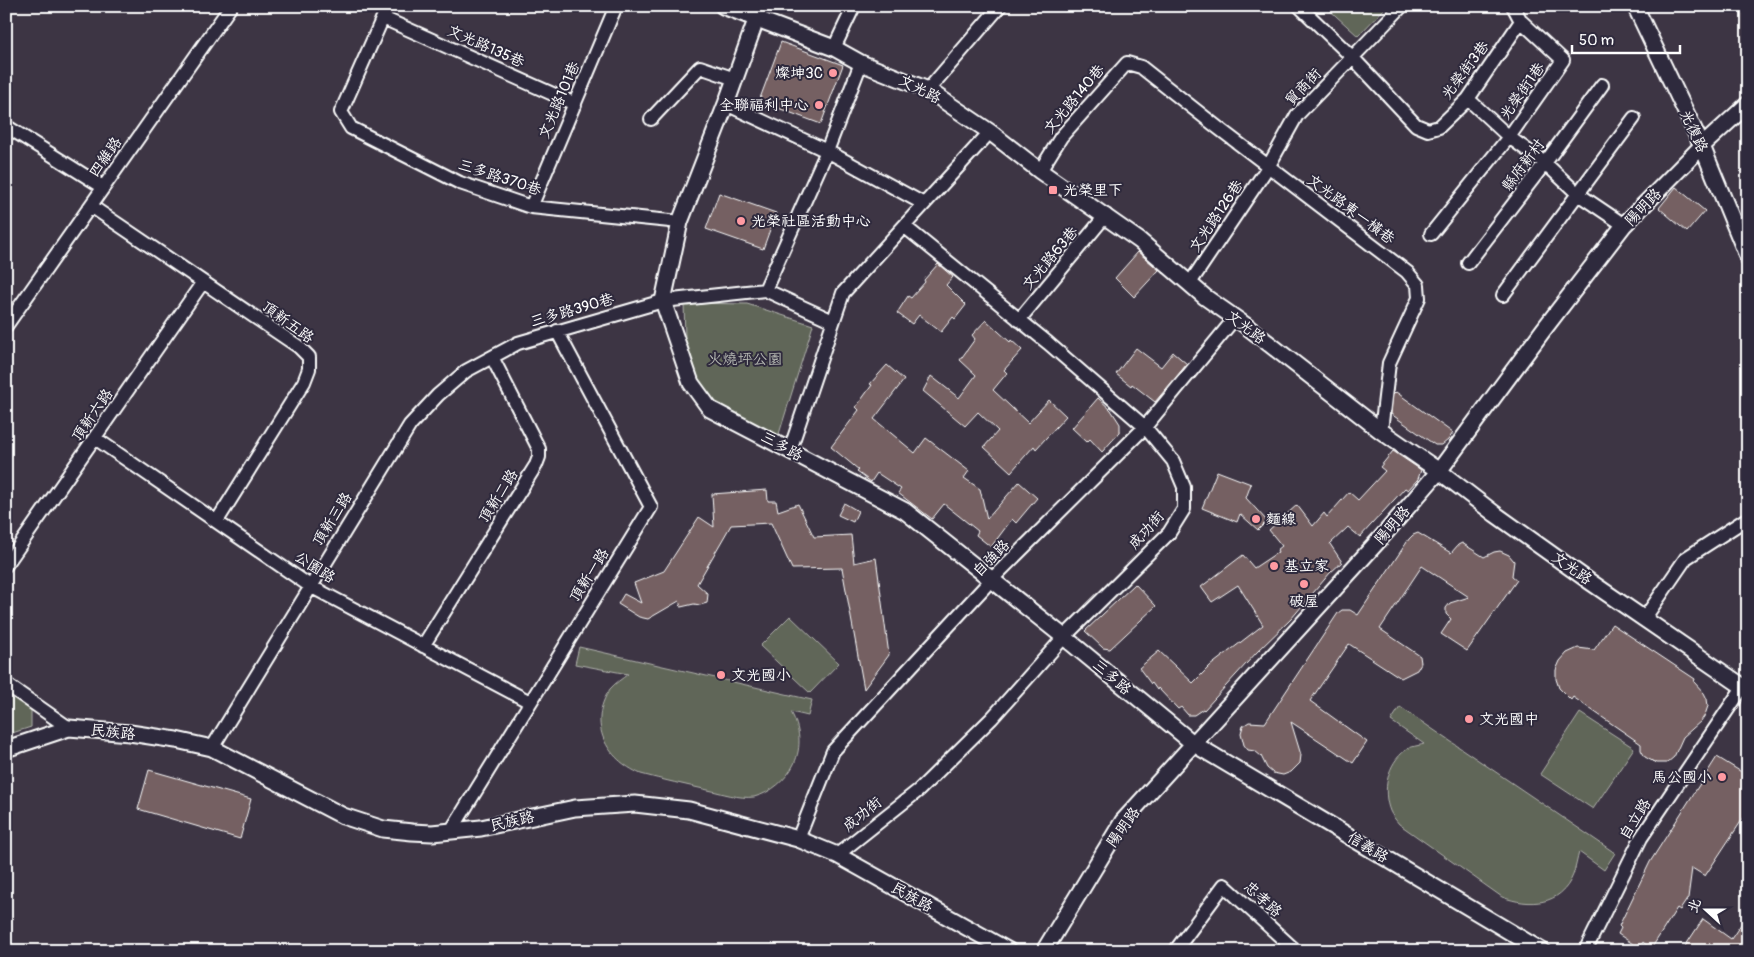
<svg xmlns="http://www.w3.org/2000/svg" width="1754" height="957" font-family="Pangolin,'LXGW WenKai TC',sans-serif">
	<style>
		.green { fill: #606659; stroke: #b0b2ac }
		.building { fill: #756162; stroke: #fff }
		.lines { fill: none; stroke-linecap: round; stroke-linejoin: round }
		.minor-casing { stroke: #fff; stroke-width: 16 }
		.tertiary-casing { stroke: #fff; stroke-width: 19 }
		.minor { stroke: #2f2a3d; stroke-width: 12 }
		.tertiary { stroke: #2f2a3d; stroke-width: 15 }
		.poi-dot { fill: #ff9aa2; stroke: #2f2a3d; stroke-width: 2 }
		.labels { text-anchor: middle; stroke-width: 4; stroke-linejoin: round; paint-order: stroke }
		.street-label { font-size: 15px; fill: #fff; stroke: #2f2a3d }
		.poi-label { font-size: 15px; fill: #fff; stroke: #2f2a3d; text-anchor: start }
		.park-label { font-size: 15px; fill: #b7bab4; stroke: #2f2a3d }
	</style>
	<rect width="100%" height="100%" fill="#3d3544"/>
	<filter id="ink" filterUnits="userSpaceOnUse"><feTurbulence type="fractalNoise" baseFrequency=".02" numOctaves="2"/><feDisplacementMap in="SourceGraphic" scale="10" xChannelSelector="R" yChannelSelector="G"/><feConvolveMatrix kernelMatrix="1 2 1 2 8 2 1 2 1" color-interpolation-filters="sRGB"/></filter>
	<g filter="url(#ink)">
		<path class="green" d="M1325,6H1387L1358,36Z
			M684,303L747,304L813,325L778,437L718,407L709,397L689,369L685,338Z
			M790,616L839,663L810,693L760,646Z
			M579,647L812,700L808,716L791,712C800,728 802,747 794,764C787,779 771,793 754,797C739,799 722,793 708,790C686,785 663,780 641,774C606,759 587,724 610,689C615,683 622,679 628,674L575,664Z
			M6,688L31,707V727L6,735Z
			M1400,707L1615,853L1604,870L1579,852C1577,859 1576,867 1573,875C1561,906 1529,907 1502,897L1399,824C1396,820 1392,816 1390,811C1382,791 1387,763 1406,750C1411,746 1418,746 1424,744L1391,721Z
			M1580,713L1634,748L1593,809L1540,774Z"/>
		<path class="building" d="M781,42L843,65L821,124L759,101Z
			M1676,187L1705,211L1687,232L1659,208Z
			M719,193L776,213L763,249L706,229Z
			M1138,252L1159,270L1134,297L1115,278Z
			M938,264L953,277L946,285L966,305L955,319L953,317L941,332L919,315L912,324L897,313L908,296L911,298L925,282L924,280Z
			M986,320L1010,342L1011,340L1022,350L1004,370L1007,373L993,390L1028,423L1049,400L1066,416L1036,449L1034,446L1011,472L984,447L998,431L978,412L965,426L923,391L931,376L959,398L976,375L960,360L975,339L972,335Z
			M1136,348L1161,367L1173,352L1187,364L1155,402L1132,384L1131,386L1116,374Z
			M887,365L904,380L874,419L915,453L926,438L969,471L964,478L980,489L987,519L1019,482L1037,498L1016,523L1012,519L991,547L976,535L978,531L944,504L932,519L898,493L901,489L877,473L871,482L857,472L859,470L831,447L859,410L856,407L872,385L870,384Z
			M1396,392L1453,433L1448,440L1442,445H1435L1391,414L1393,395Z
			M1098,398L1111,410L1120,424V432L1102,452L1090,439L1087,442L1072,428Z
			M1393,451L1421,470L1418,479L1408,490L1405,488L1360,537L1348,527L1330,544L1342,562L1330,573L1291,619L1257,652L1204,710L1203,709L1194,715H1188L1181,707L1178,709L1158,688L1157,690L1152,683L1151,684L1139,668L1159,651L1193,683L1210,666L1263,625L1238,585L1212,602L1201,587L1243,555L1254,568L1278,552L1277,550L1282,546L1269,530L1297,505L1313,526L1324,513L1327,517L1349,492L1358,500L1385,471L1380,467Z
			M1217,471L1251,484L1246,498L1267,521L1258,530L1240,514L1237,522L1202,508Z
			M767,490L768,501H776L778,511L798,504L814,537L851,535L854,563L876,558L889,655L864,689L842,568L792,569L771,523L731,525L697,584L708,594L707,603L700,605L694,604L681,607L679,601L648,619L639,617L618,604L624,594L641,603L634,583L664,571L699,517L714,527L712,494Z
			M844,503L858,511L853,522L838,515Z
			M1418,533L1451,553L1458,545L1462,543L1484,557L1494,552L1500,551L1509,555L1514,561L1512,576L1517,580L1467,651L1441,634L1451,619L1446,614V608L1450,603L1469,597L1422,566L1380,629L1420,656L1421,663L1417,670L1401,678L1349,644L1310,701L1367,742L1353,763L1291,722L1301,755L1300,763L1291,772L1283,775L1273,773L1267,768L1261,756L1255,751L1248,750L1244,745L1241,733L1243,726L1249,722L1265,723L1338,613L1342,610H1350L1358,615L1409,539L1413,535Z
			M1135,584L1156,606L1110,649L1103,648L1085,631Z
			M1612,624L1695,679L1694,682L1704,693L1707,699L1708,706L1705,715L1701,721L1683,737L1674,757L1667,763H1656L1645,757L1641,750V744L1573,697L1571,700L1559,688L1556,679V670L1560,661L1567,653L1578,648L1594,650Z
			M1717,757L1748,776V811L1705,876L1692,868L1688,898L1680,910L1677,908L1651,949L1643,942L1639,948L1618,934L1621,928L1619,926L1650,862Z
			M149,770L251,799L240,839L138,809Z
			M1748,914V951H1682L1703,919L1731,939Z"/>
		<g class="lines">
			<defs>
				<path id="minor" d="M388,6L341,112L351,128L460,183L531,207L680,222
					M1299,6L1353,58L1416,125L1428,130L1439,127L1468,99L1521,21
					M383,18L575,104
					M834,48L854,6
					M928,90L1000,6
					M1468,99L1509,137L1545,163L1578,194L1624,225
					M726,104L827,151L924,204
					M651,119L700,67L735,79
					M6,126L103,187
					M1040,171L1061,137L1127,63L1141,67L1217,127L1407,272L1418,285L1419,298L1389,363L1381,431
					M91,206L299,347L309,357V369L304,382L217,521
					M531,207L616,6
					M1431,234L1509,137L1563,60L1521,21L1513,6
					M1468,263L1545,163L1602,85
					M1190,283L1268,167L1297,115L1402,6
					M765,290L827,151L861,63
					M1503,295L1634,118
					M1019,320L1106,215
					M6,326L231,6
					M95,438L310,586L530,702
					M790,450L843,293L990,132
					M6,565L203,282
					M1644,619L1686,558L1748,518
					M423,646L536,465L539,457V449L492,357
					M6,684L69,728
					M212,748L410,425L438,395L466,371L518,343L663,301L765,290L833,321
					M451,831L651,507L557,331
					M798,839L833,751L992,579L1145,427L1235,318
					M837,855L919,790L992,718L1064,637L1169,533L1184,509V487L1173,461L1145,427L1048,343L904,226
					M1175,951L1224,885L1296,951
					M1585,951L1641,838L1743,687"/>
				<path id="tertiary" d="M723,6L834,48L861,63L928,90L990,132L1040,171L1140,241L1205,297L1245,325L1381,431L1439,471L1495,514L1589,581L1748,690
					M761,6L726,104L680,222L663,301L691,383L710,409L905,511L1064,637L1194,744L1542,951
					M1635,6L1702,146L1748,258
					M6,749L69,728L130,733L176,740L212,748L343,816L383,829L412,832L432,833L481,828L575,808L635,804L689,810L798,839L837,855L1009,951
					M1044,951L1123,821L1380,539L1439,471L1544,329L1624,225L1702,146L1748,104"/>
			</defs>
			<use href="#minor" class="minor-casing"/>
			<use href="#tertiary" class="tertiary-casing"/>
			<use href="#minor" class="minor"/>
			<use href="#tertiary" class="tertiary"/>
		</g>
	</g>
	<g class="poi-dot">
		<circle cx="833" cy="73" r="5"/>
		<circle cx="819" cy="105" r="5"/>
		<rect x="1048" y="185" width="10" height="10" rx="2.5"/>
		<circle cx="741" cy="221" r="5"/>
		<circle cx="1256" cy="519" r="5"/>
		<circle cx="1274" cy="566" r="5"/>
		<circle cx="1304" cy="584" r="5"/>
		<circle cx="721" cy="675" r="5"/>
		<circle cx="1469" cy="719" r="5"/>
		<circle cx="1722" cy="777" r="5"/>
	</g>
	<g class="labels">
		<g class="street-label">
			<text transform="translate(486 46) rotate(24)" y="5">文光路135巷</text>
			<text transform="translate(1465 70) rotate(-53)" y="5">光榮街3巷</text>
			<text transform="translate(1303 87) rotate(-47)" y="5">貿商街</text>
			<text transform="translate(920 89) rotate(27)" y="5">文光路</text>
			<text transform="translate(1522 91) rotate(-55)" y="5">光榮街1巷</text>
			<text transform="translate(1074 99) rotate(-50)" y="5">文光路140巷</text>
			<text transform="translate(559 100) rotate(-67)" y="5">文光路101巷</text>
			<text transform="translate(1694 131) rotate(65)" y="5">光復路</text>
			<text transform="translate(105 157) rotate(-55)" y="5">四維路</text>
			<text transform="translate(1523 165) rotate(-53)" y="5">縣府新村</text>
			<text transform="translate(500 177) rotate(18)" y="5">三多路370巷</text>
			<text transform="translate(1643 207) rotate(-46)" y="5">陽明路</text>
			<text transform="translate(1351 209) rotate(37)" y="5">文光路東一橫巷</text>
			<text transform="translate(1216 216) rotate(-56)" y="5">文光路126巷</text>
			<text transform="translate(1050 258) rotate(-50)" y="5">文光路63巷</text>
			<text transform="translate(572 310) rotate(-16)" y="5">三多路390巷</text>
			<text transform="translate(288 322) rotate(36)" y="5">頂新五路</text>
			<text transform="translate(1246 327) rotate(37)" y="5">文光路</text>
			<text transform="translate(92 415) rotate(-55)" y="5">頂新六路</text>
			<text transform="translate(782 446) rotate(28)" y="5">三多路</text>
			<text transform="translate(498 496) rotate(-58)" y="5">頂新二路</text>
			<text transform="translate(332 519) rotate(-58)" y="5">頂新三路</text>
			<text transform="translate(1392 525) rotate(-49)" y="5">陽明路</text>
			<text transform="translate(1146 530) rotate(-48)" y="5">成功街</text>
			<text transform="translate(991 558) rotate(-45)" y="5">自強路</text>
			<text transform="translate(315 567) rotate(33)" y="5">公園路</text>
			<text transform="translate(1572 568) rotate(35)" y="5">文光路</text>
			<text transform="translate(589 575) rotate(-58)" y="5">頂新一路</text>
			<text transform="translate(1112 677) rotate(40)" y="5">三多路</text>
			<text transform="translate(113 732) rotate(6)" y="5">民族路</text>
			<text transform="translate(862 814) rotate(-39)" y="5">成功街</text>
			<text transform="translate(1635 819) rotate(-58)" y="5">自立路</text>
			<text transform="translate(512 821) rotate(-13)" y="5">民族路</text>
			<text transform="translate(1123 827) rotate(-54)" y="5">陽明路</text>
			<text transform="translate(1368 847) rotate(31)" y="5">信義路</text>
			<text transform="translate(912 897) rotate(29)" y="5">民族路</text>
			<text transform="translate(1263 899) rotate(42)" y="5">忠孝路</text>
		</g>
		<g class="poi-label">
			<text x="823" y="78" text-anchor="end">燦坤3C</text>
			<text x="809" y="110" text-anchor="end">全聯福利中心</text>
			<text x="1063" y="195">光榮里下</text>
			<text x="751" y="226">光榮社區活動中心</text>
			<text x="1266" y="524">麵線</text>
			<text x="1284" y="571">基立家</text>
			<text x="1304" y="606" text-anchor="middle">破屋</text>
			<text x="731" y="680">文光國小</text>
			<text x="1479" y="724">文光國中</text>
			<text x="1712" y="782" text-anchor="end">馬公國小</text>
		</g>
		<g class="park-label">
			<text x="745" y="364">火燒坪公園</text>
		</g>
	</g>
	<rect width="1754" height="957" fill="none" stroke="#2f2a3d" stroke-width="25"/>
	<rect x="12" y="12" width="1729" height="932" fill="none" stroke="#fff" stroke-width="2" filter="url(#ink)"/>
	<g transform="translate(1706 910) rotate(291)" stroke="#2f2a3d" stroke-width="4" paint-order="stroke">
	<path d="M0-4L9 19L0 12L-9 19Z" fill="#ffffff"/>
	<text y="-8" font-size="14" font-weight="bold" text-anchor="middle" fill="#ffffff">北</text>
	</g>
	<path d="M1572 45v8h108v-8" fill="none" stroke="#ffffff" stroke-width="2.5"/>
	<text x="1579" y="45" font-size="15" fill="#ffffff" stroke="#2f2a3d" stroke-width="4" paint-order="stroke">50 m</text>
</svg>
